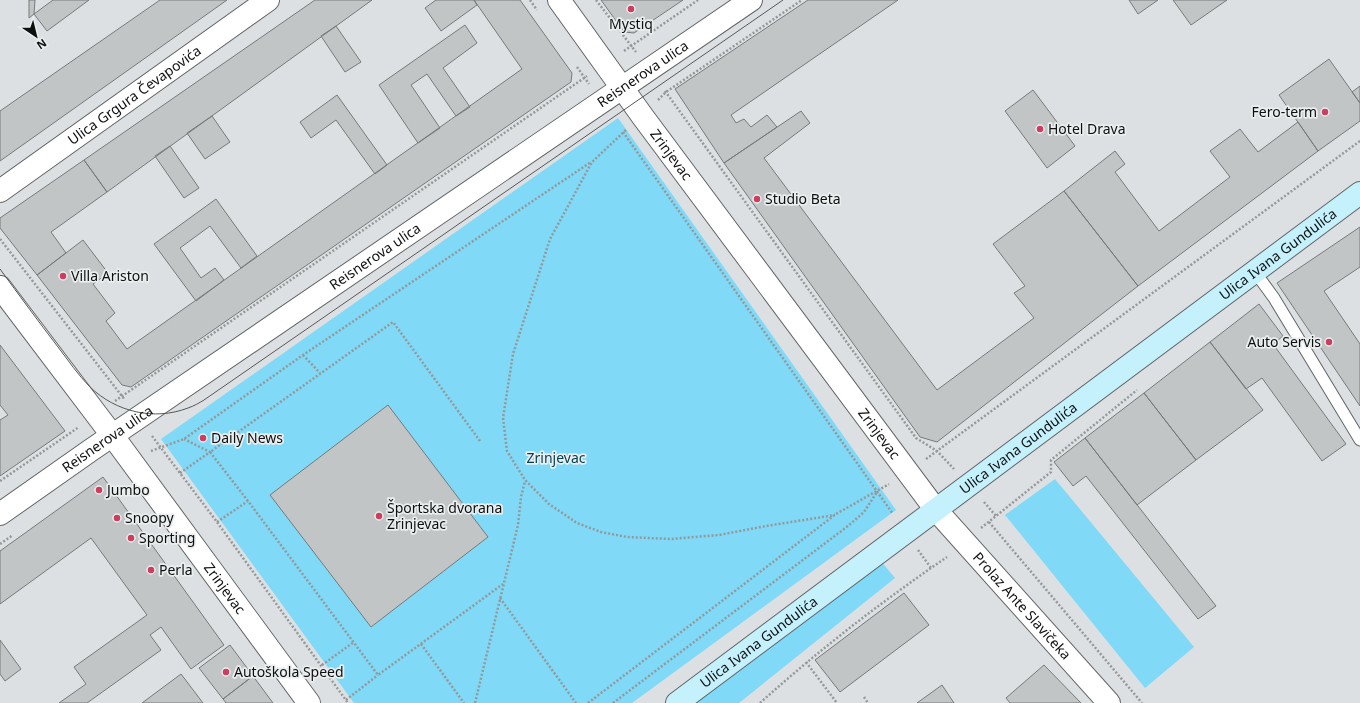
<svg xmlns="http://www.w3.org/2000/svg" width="1360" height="703" font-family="'Noto Sans',sans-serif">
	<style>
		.green { fill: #7fd9f7 }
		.building { fill: #c1c5c6; stroke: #777a7b }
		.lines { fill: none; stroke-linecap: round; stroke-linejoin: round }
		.lane-casing { stroke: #646768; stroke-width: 13 }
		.street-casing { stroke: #646768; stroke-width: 24 }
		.secondary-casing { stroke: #646768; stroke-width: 24 }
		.path { stroke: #959899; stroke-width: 2.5; stroke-dasharray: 2 2; stroke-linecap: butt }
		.lane { stroke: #fff; stroke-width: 11 }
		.street { stroke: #fff; stroke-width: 22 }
		.secondary { stroke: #c5f1fd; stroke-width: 22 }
		.tram { stroke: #565859; stroke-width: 1 }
		.poi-dot { fill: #cd3e5e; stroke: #eaeeef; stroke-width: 1.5 }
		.labels { text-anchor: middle; stroke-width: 3.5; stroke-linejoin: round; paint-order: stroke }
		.poi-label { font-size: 14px; fill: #0e1010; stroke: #eaeeef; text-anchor: start }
		.street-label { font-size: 14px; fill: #0e1010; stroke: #eaeeef }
		.park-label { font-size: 14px; fill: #003e4e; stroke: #eaeeef }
	</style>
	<rect width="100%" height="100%" fill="#dde0e2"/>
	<path class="green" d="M618,118L896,510L632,703H354L161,439Z
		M1055,479L1194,647L1145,688L1005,515Z
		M880,560L895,578L739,703H689Z"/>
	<path class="building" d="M29,0H35L34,14L29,18Z
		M53,0H89L47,31L34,14Z
		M160,0H227L0,161V111Z
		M315,0H372L107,192L84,160Z
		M436,0H474L477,5L441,31L425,8Z
		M474,0H520L572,73L571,82L131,387L122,385L37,275L83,240L108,273L93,284L115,313L106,321L127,349L522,69Z
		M601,0H683L634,33L624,32Z
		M808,0H898L731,115L736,123L744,119L751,127L767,115L777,127L724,163L675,89Z
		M1129,0H1158L1138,14Z
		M1173,0H1227L1191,25Z
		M465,25L477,43L443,68L470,107L456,116L427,74L411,85L440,128L418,143L379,85Z
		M336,26L361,62L345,72L321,36Z
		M1329,59L1360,103V121L1318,151L1279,95Z
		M1360,86V103L1352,92Z
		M1033,90L1075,146L1047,168L1005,111Z
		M337,95L387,165L375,174L336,120L311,138L300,122Z
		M801,111L810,123L764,158L937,390L1034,318L1014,293L1025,286L993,244L1064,191L1138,286L937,442L920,437L724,163Z
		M212,116L230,142L205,159L187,133Z
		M1298,122L1318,151L1138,286L1064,191L1115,151L1125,164L1115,172L1159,231L1230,177L1210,151L1240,129L1258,152Z
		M170,146L199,188L184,198L155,156Z
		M84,160L107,192L51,232L66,253L37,275L0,228V218Z
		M216,199L257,256L241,268L210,226L180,248L201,278L215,268L224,280L196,301L154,244Z
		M1360,227V267L1324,291L1360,344V406L1277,283Z
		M1259,304L1283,336L1273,344L1346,444L1322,461L1262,378L1246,389L1210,342Z
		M1210,342L1263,410L1196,460L1144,393Z
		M0,345L65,431L0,476V420L8,415L0,405Z
		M1144,393L1196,460L1137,505L1085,438Z
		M388,405L488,537L371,627L270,495Z
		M1085,438L1216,606L1198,619L1086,476L1073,486L1054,462Z
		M103,477L224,645L191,669L161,627L150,635L161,650L87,703H59L86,684L74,667L147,615L91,538L0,604V551Z
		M904,593L929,625L840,692L815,660Z
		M0,640L21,669L5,681L0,674Z
		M230,645L253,676L223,699L199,668Z
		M1044,665L1081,703H1010L1006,698Z
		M181,674L203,703H142Z
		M253,676L273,703H226L223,699Z
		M942,685L954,703H917Z"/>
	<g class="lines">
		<defs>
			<path id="lane" d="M1255,272L1274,298L1360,440"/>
			<g id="street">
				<path id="s1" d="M559,0L643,117L936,510L1109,703"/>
				<path id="s2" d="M0,191L268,0"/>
				<path id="s3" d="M0,287L112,435L309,703"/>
				<path id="s4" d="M0,514L91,450L751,0"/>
			</g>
			<g id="secondary">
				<path id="s5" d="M677,703L1360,193"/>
			</g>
		</defs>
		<use href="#lane" class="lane-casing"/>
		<use href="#street" class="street-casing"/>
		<use href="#secondary" class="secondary-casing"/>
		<path class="path" d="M530,0L537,10
			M596,0L636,52
			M624,51L698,0
			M577,67L589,84
			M665,91L916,438L937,451L954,469
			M658,100L666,92L802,0
			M626,130L592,162L550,239L513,354L503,418L507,451L525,480L549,504L577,523L601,532L627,537L671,539L719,535L766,526L835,515
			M623,132L893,514
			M0,239L125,400
			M303,355L320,373
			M115,401L587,76
			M152,436L217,522L348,703
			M480,441L393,322L210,452L248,501L378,675L503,584
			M151,451L184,439L303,355L591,162
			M926,459L1360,141
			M180,473L210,452L184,439
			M0,481L79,427
			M984,502L996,516
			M217,522L248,501
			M989,522L1142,703
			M981,528L1051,472V460L1137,390
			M0,544L13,535
			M918,550L931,568
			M500,598L576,703
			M421,644L464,703
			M806,662L837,703
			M322,665L354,642
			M864,697L868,703
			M346,700L378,675
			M475,703L518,525L521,497L525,481
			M588,703L836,514L889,484
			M613,703L848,526L864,512L877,492
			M760,703C819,650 881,602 947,557"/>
		<use href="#lane" class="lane"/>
		<use href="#street" class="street"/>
		<use href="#secondary" class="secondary"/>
		<path class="tram" d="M0,269C19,295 38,321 58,347C68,360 78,375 90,387C116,412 154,421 188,408C194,406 199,403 204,400L783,0"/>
	</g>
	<g class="poi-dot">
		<circle cx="631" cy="9" r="4"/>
		<circle cx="1325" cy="112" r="4"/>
		<circle cx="1040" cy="129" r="4"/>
		<circle cx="757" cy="199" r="4"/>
		<circle cx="63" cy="276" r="4"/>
		<circle cx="1329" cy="342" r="4"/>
		<circle cx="203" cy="438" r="4"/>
		<circle cx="99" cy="490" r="4"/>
		<circle cx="379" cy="516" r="4"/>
		<circle cx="117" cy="518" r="4"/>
		<circle cx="131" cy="538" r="4"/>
		<circle cx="151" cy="570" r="4"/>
		<circle cx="226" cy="672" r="4"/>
	</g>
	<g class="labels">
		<g class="poi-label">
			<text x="631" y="29" text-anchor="middle">Mystiq</text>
			<text x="1317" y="117" text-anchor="end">Fero-term</text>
			<text x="1048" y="134">Hotel Drava</text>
			<text x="765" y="204">Studio Beta</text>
			<text x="71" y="281">Villa Ariston</text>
			<text x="1321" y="347" text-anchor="end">Auto Servis</text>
			<text x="211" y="443">Daily News</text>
			<text x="107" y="495">Jumbo</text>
			<text x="387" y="513">Športska dvorana<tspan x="387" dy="16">Zrinjevac</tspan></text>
			<text x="125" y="523">Snoopy</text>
			<text x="139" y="543">Sporting</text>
			<text x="159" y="575">Perla</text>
			<text x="234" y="677">Autoškola Speed</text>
		</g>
		<g class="street-label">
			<text dy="5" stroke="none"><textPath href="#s4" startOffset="779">Reisnerova ulica</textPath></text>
			<text dy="5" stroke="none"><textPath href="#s2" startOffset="165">Ulica Grgura Čevapovića</textPath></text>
			<text dy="5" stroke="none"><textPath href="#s1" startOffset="191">Zrinjevac</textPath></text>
			<text dy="5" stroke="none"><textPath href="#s5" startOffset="750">Ulica Ivana Gundulića</textPath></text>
			<text dy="5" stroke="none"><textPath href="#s4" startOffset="455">Reisnerova ulica</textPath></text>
			<text dy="5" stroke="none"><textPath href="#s1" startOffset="539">Zrinjevac</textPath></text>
			<text dy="5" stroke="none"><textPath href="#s4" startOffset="131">Reisnerova ulica</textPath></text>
			<text dy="5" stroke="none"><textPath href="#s5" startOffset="426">Ulica Ivana Gundulića</textPath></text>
			<text dy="5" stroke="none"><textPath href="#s3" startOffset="376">Zrinjevac</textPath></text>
			<text dy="5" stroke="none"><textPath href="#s1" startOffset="763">Prolaz Ante Slavičeka</textPath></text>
			<text dy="5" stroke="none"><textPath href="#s5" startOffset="102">Ulica Ivana Gundulića</textPath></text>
		</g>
		<g class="park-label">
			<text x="556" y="463">Zrinjevac</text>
		</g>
	</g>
	<g transform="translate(36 36) rotate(145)" stroke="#eaeeef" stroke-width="3" paint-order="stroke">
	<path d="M0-3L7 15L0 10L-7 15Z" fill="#0e1010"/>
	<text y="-6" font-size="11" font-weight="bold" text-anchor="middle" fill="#0e1010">N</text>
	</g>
</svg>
